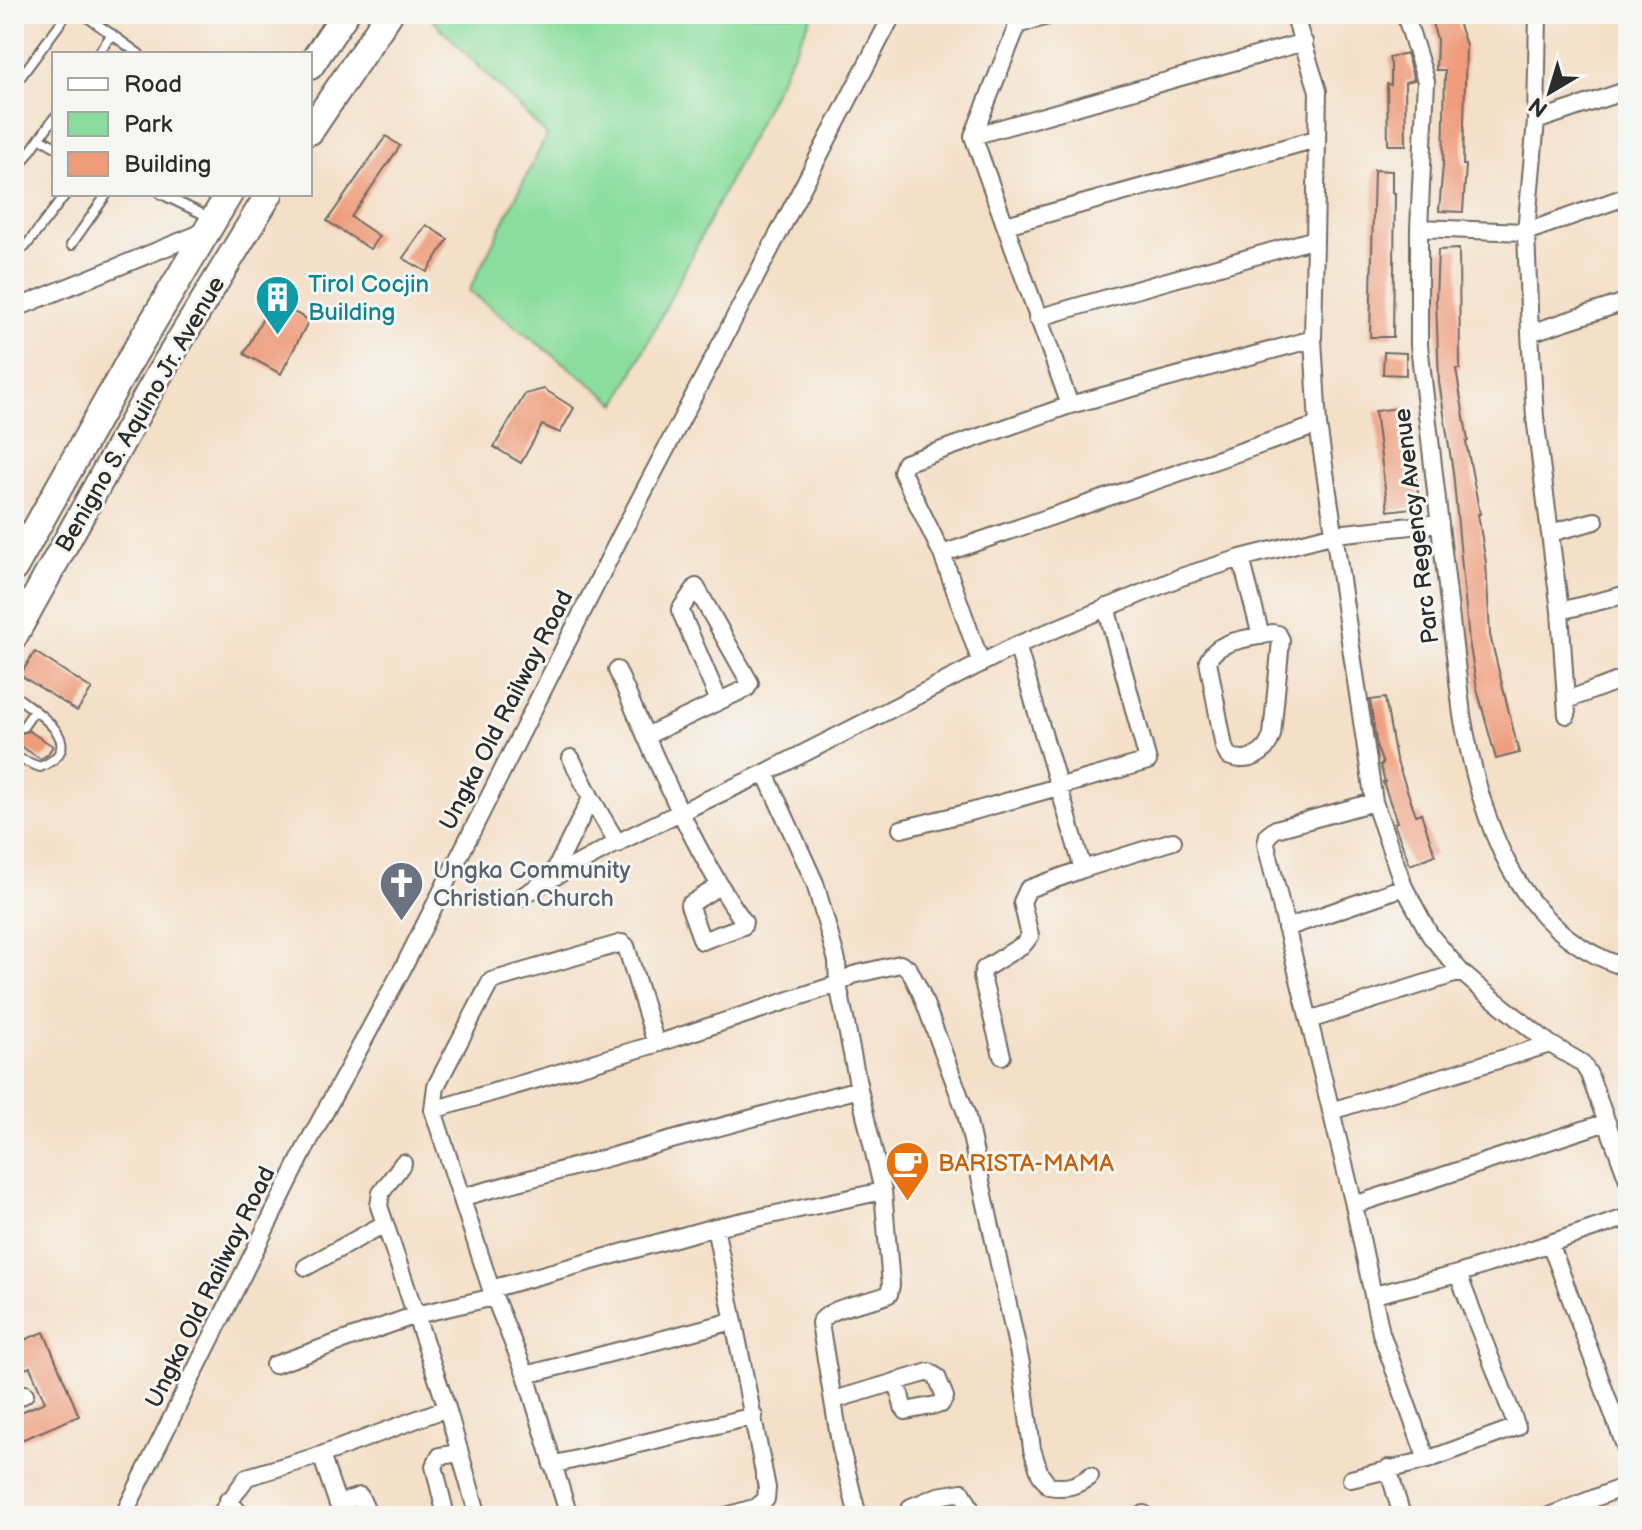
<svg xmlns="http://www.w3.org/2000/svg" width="1642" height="1530" font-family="'Balsamiq Sans',sans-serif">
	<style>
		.green { fill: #8cde9f; stroke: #5c8465; stroke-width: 2 }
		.building { fill: #ef9c7b }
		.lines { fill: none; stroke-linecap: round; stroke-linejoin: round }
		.service-casing { stroke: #716a62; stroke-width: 12 }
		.minor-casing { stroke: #716a62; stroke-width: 20 }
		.primary-casing { stroke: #716a62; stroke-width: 30 }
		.service { stroke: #fff; stroke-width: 8 }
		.minor { stroke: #fff; stroke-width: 16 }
		.primary { stroke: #fff; stroke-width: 26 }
		.labels { text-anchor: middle; stroke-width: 6; stroke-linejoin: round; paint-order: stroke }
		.culture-label { font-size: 24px; fill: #0d838f; stroke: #f6f6f2; text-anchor: start }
		.street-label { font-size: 24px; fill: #2b2b2b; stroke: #f6f6f2 }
		.worship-label { font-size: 24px; fill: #5b616d; stroke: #f6f6f2; text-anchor: start }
		.food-label { font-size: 24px; fill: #c56008; stroke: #f6f6f2; text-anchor: start }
	</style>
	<rect width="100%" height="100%" fill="#f6f6f2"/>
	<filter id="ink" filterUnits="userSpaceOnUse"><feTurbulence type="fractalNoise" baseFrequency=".0125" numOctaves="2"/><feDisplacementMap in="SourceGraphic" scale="16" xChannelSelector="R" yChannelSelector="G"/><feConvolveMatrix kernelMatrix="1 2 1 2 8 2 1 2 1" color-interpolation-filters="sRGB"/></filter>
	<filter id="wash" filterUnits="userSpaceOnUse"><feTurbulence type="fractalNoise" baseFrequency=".006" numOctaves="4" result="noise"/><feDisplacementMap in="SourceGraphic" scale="32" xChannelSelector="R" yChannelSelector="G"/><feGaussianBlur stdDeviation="1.8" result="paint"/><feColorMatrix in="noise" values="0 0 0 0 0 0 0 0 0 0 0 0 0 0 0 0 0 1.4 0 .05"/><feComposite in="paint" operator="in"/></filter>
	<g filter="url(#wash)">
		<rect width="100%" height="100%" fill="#f4dfc7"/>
		<path class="green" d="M427,14H813L617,404L469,291L547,135Z"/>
		<g id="blocks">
			<path class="building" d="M1429,14H1455L1466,45L1463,165H1466L1463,212L1439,211L1443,164L1445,70H1436L1437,39Z
				M1406,53L1414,80L1405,82L1406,145H1388L1387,84L1391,85V65L1389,58Z
				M386,136L400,146L351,217L379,236L370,249L327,221Z
				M1374,170L1392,171V193H1395L1393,337H1370Z
				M426,225L448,239L427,272L403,258Z
				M1459,249L1460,369H1456L1468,441L1466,442L1480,514H1478L1486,563L1490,635L1519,753L1496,759L1477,689L1469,641L1453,472L1439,382L1436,300L1438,250Z
				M272,301L309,320L281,374L244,354Z
				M1384,352L1406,353V375L1383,374Z
				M544,389L574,408L560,433L542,425L521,463L494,447L525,394Z
				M1406,407L1420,507L1388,511L1375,411Z
				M35,652L92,689L77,711L20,675Z
				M1385,698L1396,759L1416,815L1421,813L1435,855L1410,865L1394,823L1397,822L1383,782H1385L1380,765L1383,764L1377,748L1370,700Z
				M14,722L20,733L29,731L53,746L48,754L41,759L14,742Z
				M44,1332L79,1416L14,1443V1415L45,1402L30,1367L14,1373V1344Z"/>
		</g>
	</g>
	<g filter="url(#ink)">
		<use href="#blocks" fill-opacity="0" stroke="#716a62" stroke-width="2"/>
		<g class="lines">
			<defs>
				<path id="service" d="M83,14L139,54
					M98,54L112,34
					M14,86L67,14
					M40,138L54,146
					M14,174L54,118
					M161,194L211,218
					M71,245L107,194
					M25,247L66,194
					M14,695C36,712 92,745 40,767L14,757
					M23,727L34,711"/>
				<path id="minor" d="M1022,14L973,136L1070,405
					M1294,14L1318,91L1313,339L1318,425L1374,802L1404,887L1430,935L1461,972L1481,989L1550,1044L1582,1063L1589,1074L1628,1180
					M1405,14L1426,81L1419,228V345L1462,715C1481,819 1515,934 1628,968
					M1538,14L1536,121L1526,232L1530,333L1535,417L1560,611L1567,715
					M1020,24L1055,14
					M1536,121L1628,90
					M973,136L1304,42
					M1006,225L1316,139
					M1419,228L1526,232L1628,196
					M14,309L206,231
					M1037,318L1315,239
					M1530,333L1628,301
					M1628,386V396
					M14,526L30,541
					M1550,533L1595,521
					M942,554L1318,425
					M1241,558L1261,636
					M1560,611L1628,594
					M1272,633L1278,634L1281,640L1272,735C1266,755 1249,764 1228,756L1224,747L1208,661C1217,639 1251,639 1272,633Z
					M981,663L942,554L902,472L905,463L1070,405L1313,339
					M617,670C655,756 690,846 744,922L743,926L702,941L689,905L719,886
					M1567,700L1628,677
					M646,736L747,688L750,683L696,587L680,610L719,701
					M591,798L618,844
					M1374,802L1276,829L1268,835L1266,844L1354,1205L1381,1333L1427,1460
					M901,829L974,811L1148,761L1106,607
					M1083,869L1173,841
					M551,878L591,798L571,758
					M521,897C598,849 682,811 765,773
					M1286,928L1404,887
					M1309,1020L1461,972
					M1002,1056L982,977L984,969L1024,944L1030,936L1022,902L1028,889L1083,869L1017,645
					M433,1110L656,1044L838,984L853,975L900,964L909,969L921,993L966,1113L1021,1364L1032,1449L1040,1474L1049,1486C1066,1489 1077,1486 1090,1476
					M1331,1111L1550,1044
					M403,1163L381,1193L379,1206L447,1408L478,1516
					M463,1197L859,1089
					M1354,1205L1607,1122
					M715,1227L767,1488L766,1499L757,1507L726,1516
					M1550,1243L1628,1454
					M306,1267L384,1224
					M491,1289L715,1227L883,1191
					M1374,1295L1458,1274L1628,1217
					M274,1365L416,1315L494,1297
					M526,1375L733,1321
					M14,1400L25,1394
					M834,1400L929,1372L937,1377L945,1397L941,1404L906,1411L903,1407L897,1381
					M321,1455L342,1516
					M552,1465L754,1416
					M1388,1468L1402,1516
					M1351,1479L1427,1460L1517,1427L1458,1274
					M228,1500L242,1516
					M339,1503L360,1496L369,1516
					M1144,1514L1145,1516
					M123,1516L309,1141L403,968L620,537L893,14
					M219,1516L247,1477L321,1455L447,1408
					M446,1516L434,1466L440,1456L459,1453
					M569,1516L526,1375L491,1289L433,1110L436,1086L491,981L622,943L626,946L656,1044
					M858,1516L841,1449L820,1323C828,1306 871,1303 889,1294L891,1285L883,1191L859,1089L838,984L837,961L815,883L765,773L1017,645L1181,577L1241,558L1335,534L1440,523
					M908,1516L911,1507L938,1496L962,1492L969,1505L964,1516
					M1549,1516L1628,1485"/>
				<path id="primary" d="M310,66L345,14
					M310,131L389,14
					M14,568L129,362L229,194
					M14,636L157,378L269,194"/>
			</defs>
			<use href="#service" class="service-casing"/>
			<use href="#minor" class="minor-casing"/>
			<use href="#primary" class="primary-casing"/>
			<use href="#service" class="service"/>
			<use href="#minor" class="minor"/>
			<use href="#primary" class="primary"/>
		</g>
	</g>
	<defs>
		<symbol id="building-pin" viewBox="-11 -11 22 30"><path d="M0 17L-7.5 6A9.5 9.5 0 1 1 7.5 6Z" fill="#0f9aa8" stroke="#f6f6f2"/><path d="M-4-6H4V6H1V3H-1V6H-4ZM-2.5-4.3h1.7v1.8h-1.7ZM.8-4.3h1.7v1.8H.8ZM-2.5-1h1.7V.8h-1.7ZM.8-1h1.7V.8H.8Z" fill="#fff"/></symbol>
		<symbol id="church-pin" viewBox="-11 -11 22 30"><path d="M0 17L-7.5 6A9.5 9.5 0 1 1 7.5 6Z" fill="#6b7280" stroke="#f6f6f2"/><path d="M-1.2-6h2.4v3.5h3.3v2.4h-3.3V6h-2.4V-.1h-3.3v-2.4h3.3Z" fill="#fff"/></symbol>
		<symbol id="cafe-pin" viewBox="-11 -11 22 30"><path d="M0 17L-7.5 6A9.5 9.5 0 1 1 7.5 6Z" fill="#e8710a" stroke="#f6f6f2"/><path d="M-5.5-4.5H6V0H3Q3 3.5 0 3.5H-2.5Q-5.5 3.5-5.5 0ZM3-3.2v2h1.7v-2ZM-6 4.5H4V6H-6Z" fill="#fff"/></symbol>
	</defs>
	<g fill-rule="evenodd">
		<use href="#building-pin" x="252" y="272" width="51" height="69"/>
		<use href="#church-pin" x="376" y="858" width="51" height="69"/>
		<use href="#cafe-pin" x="882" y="1138" width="51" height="69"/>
	</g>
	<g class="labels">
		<g class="culture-label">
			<text x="308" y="292">Tirol Cocjin<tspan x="308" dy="28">Building</tspan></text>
		</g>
		<g class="street-label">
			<text transform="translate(140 414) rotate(-60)" y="8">Benigno S. Aquino Jr. Avenue</text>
			<text transform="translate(1416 526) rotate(-97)" y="8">Parc Regency Avenue</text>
			<text transform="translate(506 710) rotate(-63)" y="8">Ungka Old Railway Road</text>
			<text transform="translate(210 1287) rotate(-64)" y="8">Ungka Old Railway Road</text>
		</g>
		<g class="worship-label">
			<text x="433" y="878">Ungka Community<tspan x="433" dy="28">Christian Church</tspan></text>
		</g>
		<g class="food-label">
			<text x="938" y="1171">BARISTA-MAMA</text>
		</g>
	</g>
	<rect width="1642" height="1530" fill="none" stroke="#f6f6f2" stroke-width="48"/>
	<rect x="52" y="52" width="260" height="144" fill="#f6f6f2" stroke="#a5a5a2" stroke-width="2"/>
	<rect x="68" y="78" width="40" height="12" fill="#ffffff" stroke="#a5a5a2" stroke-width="2"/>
	<text x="124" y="92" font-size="24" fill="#2b2b2b">Road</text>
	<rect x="68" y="112" width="40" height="24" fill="#8cde9f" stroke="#a5a5a2" stroke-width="2"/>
	<text x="124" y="132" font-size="24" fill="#2b2b2b">Park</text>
	<rect x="68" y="152" width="40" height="24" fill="#ef9c7b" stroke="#a5a5a2" stroke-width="2"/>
	<text x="124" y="172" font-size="24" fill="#2b2b2b">Building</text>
	<g transform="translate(1550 92) rotate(218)" stroke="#f6f6f2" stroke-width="6" paint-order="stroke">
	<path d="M0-6L14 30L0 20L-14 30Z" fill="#2b2b2b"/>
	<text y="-12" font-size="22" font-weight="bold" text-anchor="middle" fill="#2b2b2b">N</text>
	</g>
</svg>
